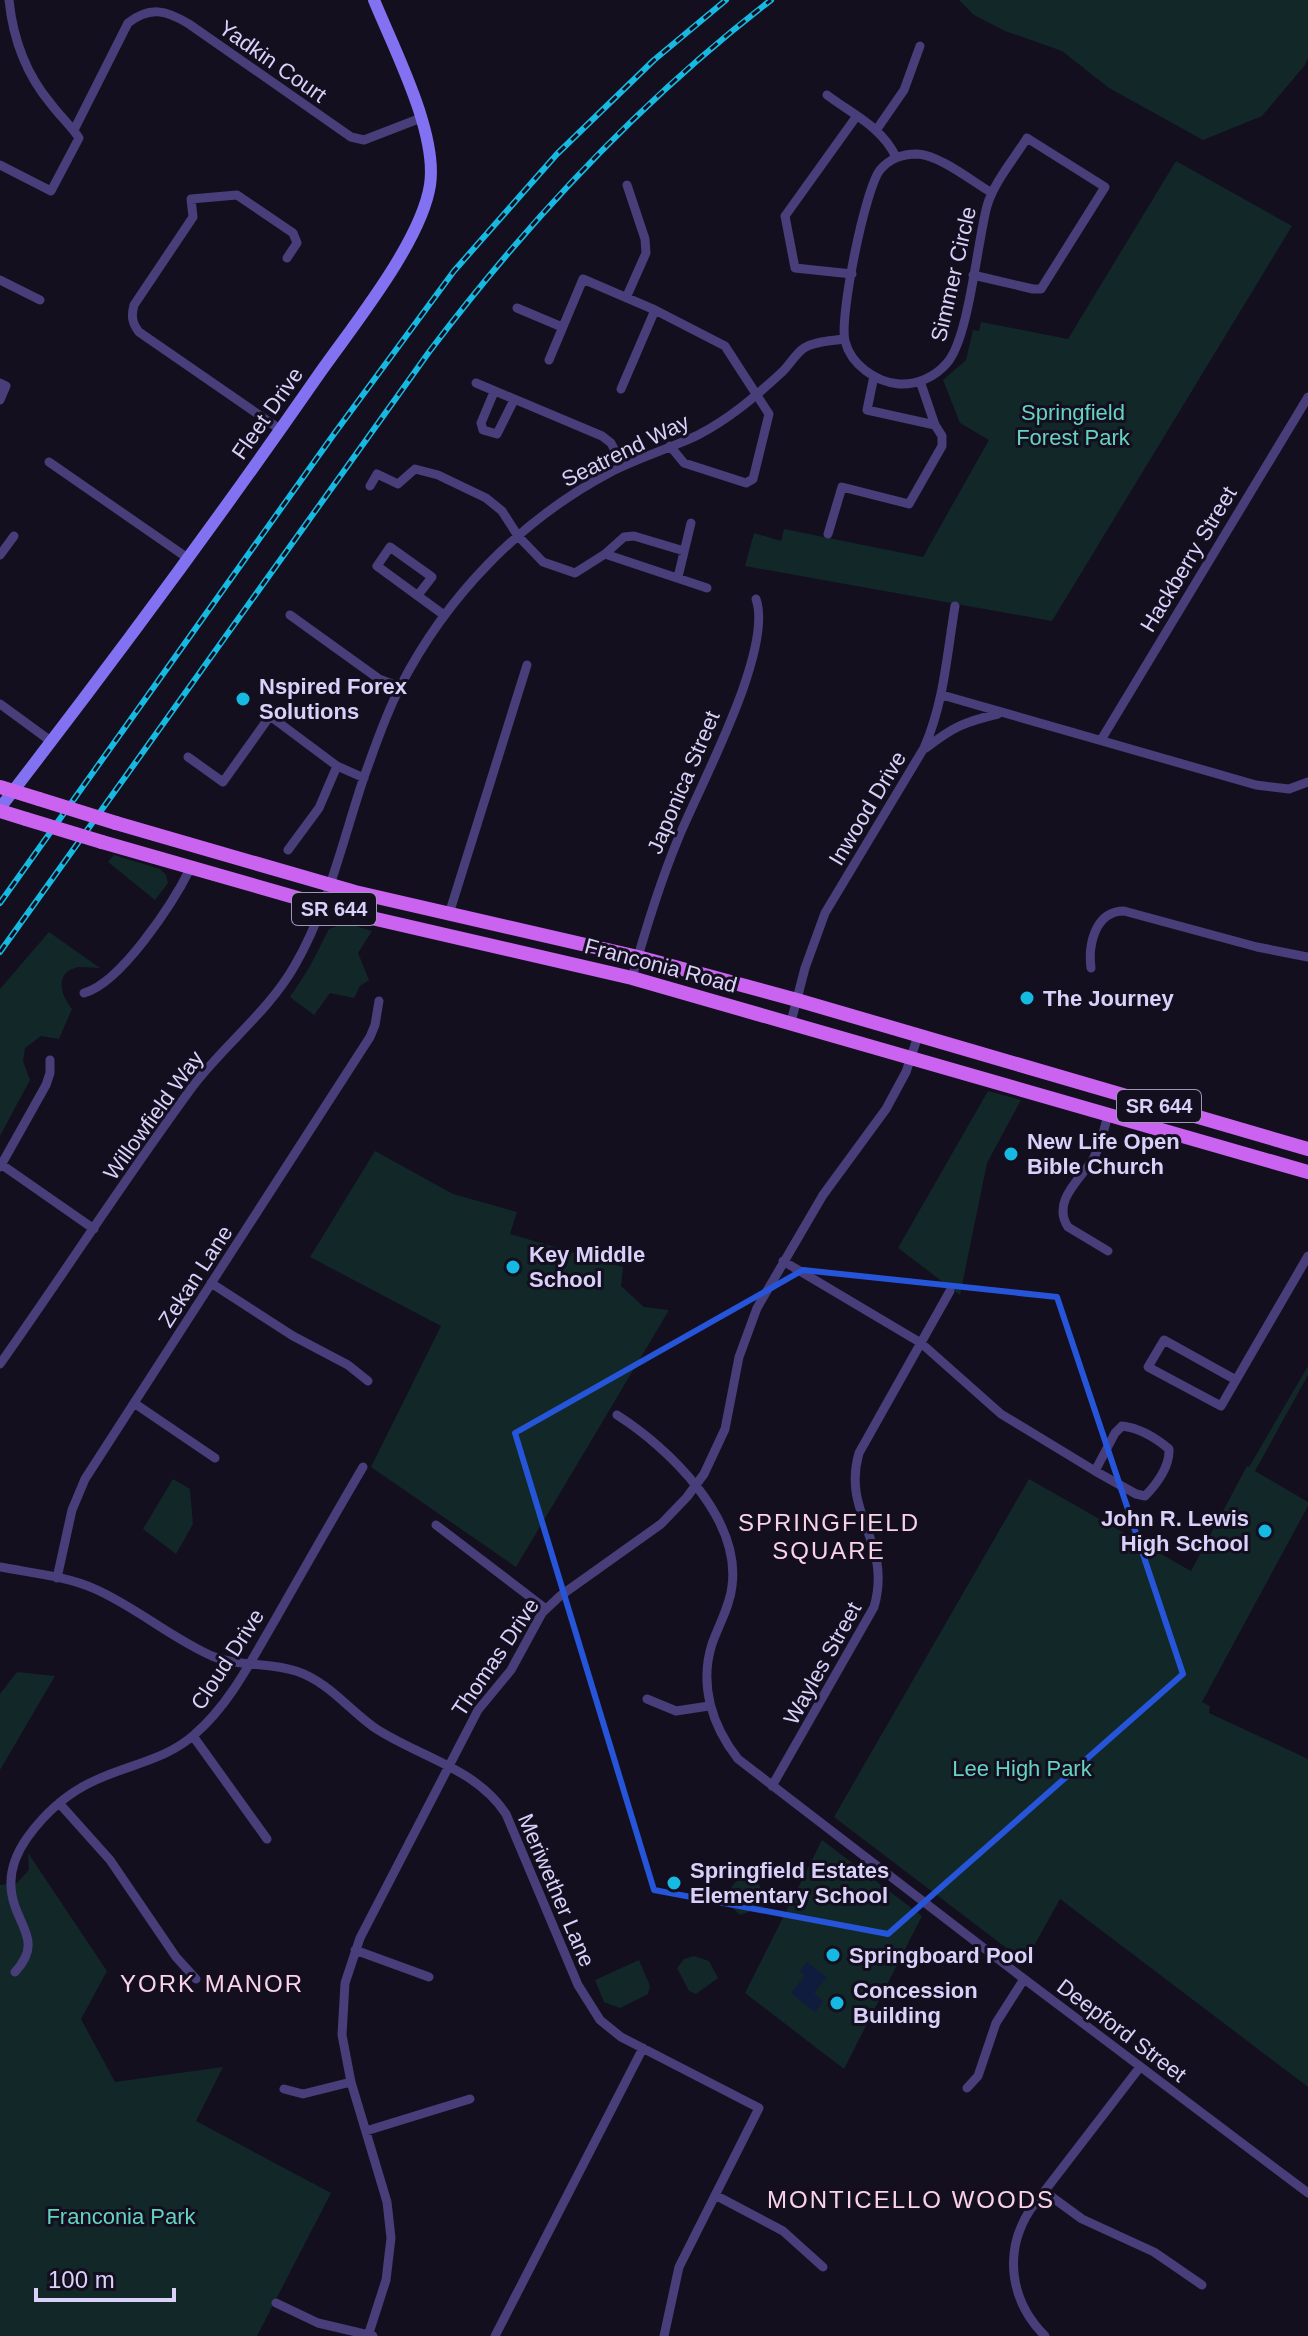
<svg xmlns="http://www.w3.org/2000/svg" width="1308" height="2336" font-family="Arial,sans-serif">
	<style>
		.green { fill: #122728 }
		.water { fill: #101c3d }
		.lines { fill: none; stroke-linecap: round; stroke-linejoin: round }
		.street { stroke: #473e7a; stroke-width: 9 }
		.secondary { stroke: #8272f1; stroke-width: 12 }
		.primary { stroke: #c963f0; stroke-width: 14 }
		.rail-casing { stroke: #16b9e2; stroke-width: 6 }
		.rail { stroke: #130f1f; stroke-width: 3; stroke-dasharray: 9; stroke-linecap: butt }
		.primary-bridge { stroke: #c963f0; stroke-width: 14 }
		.marked { fill: none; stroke: #2655da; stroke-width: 6; stroke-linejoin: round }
		.poi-dot { fill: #16b9e2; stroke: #130f1f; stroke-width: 3 }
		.labels { text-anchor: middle; stroke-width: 6; stroke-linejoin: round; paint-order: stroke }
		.shield { fill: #130f1f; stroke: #9e97b8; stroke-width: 2 }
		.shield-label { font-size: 20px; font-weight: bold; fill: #dad1fa }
		.street-label { font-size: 22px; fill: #dad1fa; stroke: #130f1f }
		.park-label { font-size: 22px; fill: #65d3c2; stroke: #130f1f }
		.poi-label { font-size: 22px; font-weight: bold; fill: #dad1fa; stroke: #130f1f; text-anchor: start }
		.neighbourhood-label { font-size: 24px; letter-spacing: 2px; fill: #fbd3e8; stroke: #130f1f }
	</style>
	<rect width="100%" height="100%" fill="#130f1f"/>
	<path class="green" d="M959,0H1308V58L1305,65L1262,116L1203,140L1109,88L1062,51L1005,31L974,15Z
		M1176,161L1292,226L1052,621L745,566L754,533L781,541L784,529L923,557L989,440L960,423L943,380L966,360L973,330L979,331L981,322L1068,339Z
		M114,855L160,869L166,875L168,883L155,900L108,862Z
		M346,923L372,931L358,953L369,980L360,986L354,998L330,993L314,1015L290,997L309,968L329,929Z
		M49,932L100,968C94,968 86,967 79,967C54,971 60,995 72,1009L59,1039L41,1036L25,1048L23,1061L30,1080L0,1136V989Z
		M988,1091L1021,1100L987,1163L960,1295L898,1248Z
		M375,1151L453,1194L517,1212L510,1234L623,1267L621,1286L644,1307L669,1310L516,1567L371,1467L441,1326L310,1257Z
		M1308,1366V1375L1255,1471L1308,1502V1506L1202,1702L1210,1706L1209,1713L1308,1759V2087L1060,1899L1025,1962L834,1817L1029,1479L1191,1571L1247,1466L1249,1467Z
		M173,1479L190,1489L193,1524L176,1554L143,1529Z
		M17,1672L55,1676L0,1770V1694Z
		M822,1840L922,1916L844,2069L745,1993Z
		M28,1853L107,1971L81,2019L115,2082L223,2067L196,2121L331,2193L257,2336H0V1885L17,1883L29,1870Z
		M752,1877L756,1878L766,1900L763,1907L740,1915L730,1905C726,1889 735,1877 752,1877Z
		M694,1956L709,1961L718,1978L696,1994L689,1991L677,1968L684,1959Z
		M639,1960L650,1986L648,1994L620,2008L604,2002L595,1980Z"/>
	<path class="water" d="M807,1962L827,1977L814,1993L823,2001L815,2012L791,1993L805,1975L800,1971Z"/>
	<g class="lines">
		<path class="street" d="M827,95C852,114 882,127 896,157
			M877,129L904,90L920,46
			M74,130L128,23C150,6 166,10 189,24L351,137L364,140L421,118
			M0,165L51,191L79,138C71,126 60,116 51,104C25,73 13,39 9,0
			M852,274L795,268L785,216L856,117
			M973,275L1033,289H1041L1105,187L1027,138C1014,159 994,182 987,206C977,243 969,338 947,363C935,377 917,385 899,384C876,382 851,365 845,341C839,318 865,189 880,170C889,159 903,154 917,154C940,155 973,182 992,193
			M0,280L40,300
			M626,298L646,253L645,239L627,185
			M517,308L562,327
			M549,360L583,279L655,310L725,346L769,414L753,479L746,483L684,463L670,446
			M920,381L935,425
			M0,383L6,386L0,400
			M476,383L602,436L611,443L623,466
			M621,389L655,310
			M494,392L481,423L483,430L497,434L514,400
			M281,430L139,332C132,323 131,316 134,305L193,217L191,199L237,195L293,233L297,243L287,258
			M49,462L189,559
			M370,486L377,474L398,484L415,469L438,475L486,498L502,511L518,536L543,562L575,573L605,554L624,537L634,536L684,551
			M828,534L842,487L909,504L942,446V436L935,425L867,410L874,376
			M605,554L707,588
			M0,555L14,536
			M678,577L691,523
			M418,595L432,577L390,547L377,566L444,615
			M290,615L379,679L400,687
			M942,695L1256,785L1289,789L1308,782
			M0,704L52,742
			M1101,740L1308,397
			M926,748C953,727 964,722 998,714
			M188,757L223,782L270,716L337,766L364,778
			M288,850L319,808L337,766
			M449,914L527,665
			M1091,968C1088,945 1095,911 1124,911L1257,947L1308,957
			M632,978C645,931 659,885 678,839C699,787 774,650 756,599
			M84,993C121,983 173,903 190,869
			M791,1022L805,968L825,913L924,748C944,703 947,654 955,606
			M1108,1115C1104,1129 1101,1146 1093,1159C1081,1179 1051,1201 1068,1227L1108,1251
			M2,1165L94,1229
			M0,1167L46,1085L50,1073V1060
			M783,1261L921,1343L1001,1414L1095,1471
			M211,1283L293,1336L348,1365L368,1381
			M0,1364C65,1272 126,1177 193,1086C225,1044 269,1011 295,965C328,908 343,839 364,777C375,747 385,716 400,687C446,597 519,521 609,473C637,458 669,449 698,435C729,419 755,397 781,373C789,366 795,354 804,348C815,341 832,341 844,339
			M1236,1380L1164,1340L1148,1367L1221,1406L1308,1256
			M134,1403L215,1458
			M617,1415C669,1448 741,1518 732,1586C730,1606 719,1624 712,1644C699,1685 712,1726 738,1759L1015,1972L1308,2193
			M1122,1426C1139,1428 1156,1438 1169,1449C1170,1466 1157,1484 1145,1496L1136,1494L1095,1471L1115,1433Z
			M436,1525L546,1609
			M0,1567C31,1573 66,1576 95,1589C136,1607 171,1638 212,1656C239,1667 269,1662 296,1671C329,1682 348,1709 375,1728C419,1757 476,1768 506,1814L578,1985L600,2020L621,2037L759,2108L679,2267L664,2336
			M57,1578L72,1510L85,1479L370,1037L375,1025L379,1001
			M647,1699L676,1711L709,1706
			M193,1736L267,1839
			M772,1786L874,1607C893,1542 841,1515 859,1453L950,1291
			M59,1803L110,1860L176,1957L196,1979
			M355,1950L429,1977
			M15,1972C44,1941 17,1926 12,1895C8,1874 15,1855 27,1838C45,1813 69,1792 96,1780C130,1764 166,1760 195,1734C230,1704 252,1659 275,1620C304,1569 333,1518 363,1467
			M967,2088L978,2076L996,2023L1024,1979
			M284,2089L303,2094L351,2082
			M366,2131L470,2099
			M1045,2192L1082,2219L1154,2252L1202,2285
			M715,2195L783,2231L823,2267
			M276,2303L318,2323L373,2336
			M368,2336L386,2280L391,2238L387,2202L351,2082L342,2035L345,1983L360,1938L478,1710L511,1670L542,1613L560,1596L661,1524L687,1497L704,1474L725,1429L739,1357L757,1308L823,1195L886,1109L906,1072L918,1036
			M495,2336L643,2048
			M1045,2336C1010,2301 1003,2252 1030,2210L1140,2067"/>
		<path class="secondary" d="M0,808C109,667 215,524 317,377C351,328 421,243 430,185C438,133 394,49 374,0"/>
		<path class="primary" d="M0,787L39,799
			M0,811L26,819
			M116,823L355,892L638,957L797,1000L1308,1149
			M102,842L350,913L632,978L1308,1172"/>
		<defs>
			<path id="rail" d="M0,903L334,434L454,271L557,154L654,60L726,0
				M0,952L429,352C528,221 640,101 771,0"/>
		</defs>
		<use href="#rail" class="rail-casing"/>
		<use href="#rail" class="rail"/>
		<path class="primary-bridge" d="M39,799L116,823
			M26,819L102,842"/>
	</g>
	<path class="marked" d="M803,1270L1057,1297L1183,1674L888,1934L654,1890L515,1433Z"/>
	<g class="poi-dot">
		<circle cx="243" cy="699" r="8"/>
		<circle cx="1027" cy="998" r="8"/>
		<circle cx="1011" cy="1154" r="8"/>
		<circle cx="513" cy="1267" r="8"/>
		<circle cx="1265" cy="1531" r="8"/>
		<circle cx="674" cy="1883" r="8"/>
		<circle cx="833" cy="1955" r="8"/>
		<circle cx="837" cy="2003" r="8"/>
	</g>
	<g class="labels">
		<g class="shield">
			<rect x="292" y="893" width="84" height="32" rx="6"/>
			<rect x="1117" y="1090" width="84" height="32" rx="6"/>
		</g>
		<g class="shield-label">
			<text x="334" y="916">SR 644</text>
			<text x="1159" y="1113">SR 644</text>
		</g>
		<g class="street-label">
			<text transform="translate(273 61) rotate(35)" y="8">Yadkin Court</text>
			<text transform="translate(953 274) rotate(-77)" y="8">Simmer Circle</text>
			<text transform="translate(267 413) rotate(-55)" y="8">Fleet Drive</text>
			<text transform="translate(625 450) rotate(-26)" y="8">Seatrend Way</text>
			<text transform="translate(1188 559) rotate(-59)" y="8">Hackberry Street</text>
			<text transform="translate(683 782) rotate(-67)" y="8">Japonica Street</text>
			<text transform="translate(867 808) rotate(-59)" y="8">Inwood Drive</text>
			<text transform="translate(661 965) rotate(15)" y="8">Franconia Road</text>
			<text transform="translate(153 1115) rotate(-54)" y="8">Willowfield Way</text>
			<text transform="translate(195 1276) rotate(-57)" y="8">Zekan Lane</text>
			<text transform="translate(495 1657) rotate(-56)" y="8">Thomas Drive</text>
			<text transform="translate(227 1659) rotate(-57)" y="8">Cloud Drive</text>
			<text transform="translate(822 1663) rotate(-61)" y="8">Wayles Street</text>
			<text transform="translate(557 1890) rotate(67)" y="8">Meriwether Lane</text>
			<text transform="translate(1122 2030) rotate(37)" y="8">Deepford Street</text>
		</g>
		<g class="park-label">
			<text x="1073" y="420">Springfield<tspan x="1073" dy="25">Forest Park</tspan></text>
			<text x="1022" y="1776">Lee High Park</text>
			<text x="121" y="2224">Franconia Park</text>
		</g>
		<g class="poi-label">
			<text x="259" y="694">Nspired Forex<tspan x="259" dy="25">Solutions</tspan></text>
			<text x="1043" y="1006">The Journey</text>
			<text x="1027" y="1149">New Life Open<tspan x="1027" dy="25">Bible Church</tspan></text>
			<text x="529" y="1262">Key Middle<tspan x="529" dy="25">School</tspan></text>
			<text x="1249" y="1526" text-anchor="end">John R. Lewis<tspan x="1249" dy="25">High School</tspan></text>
			<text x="690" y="1878">Springfield Estates<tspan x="690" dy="25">Elementary School</tspan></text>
			<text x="849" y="1963">Springboard Pool</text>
			<text x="853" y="1998">Concession<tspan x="853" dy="25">Building</tspan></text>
		</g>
		<g class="neighbourhood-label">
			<text x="829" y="1531">SPRINGFIELD<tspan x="829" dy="28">SQUARE</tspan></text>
			<text x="212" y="1992">YORK MANOR</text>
			<text x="911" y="2208">MONTICELLO WOODS</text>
		</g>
	</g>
	<path d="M36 2288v12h138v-12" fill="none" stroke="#dad1fa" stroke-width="4"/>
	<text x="48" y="2288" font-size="24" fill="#dad1fa" stroke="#130f1f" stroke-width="6" paint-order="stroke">100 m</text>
</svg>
